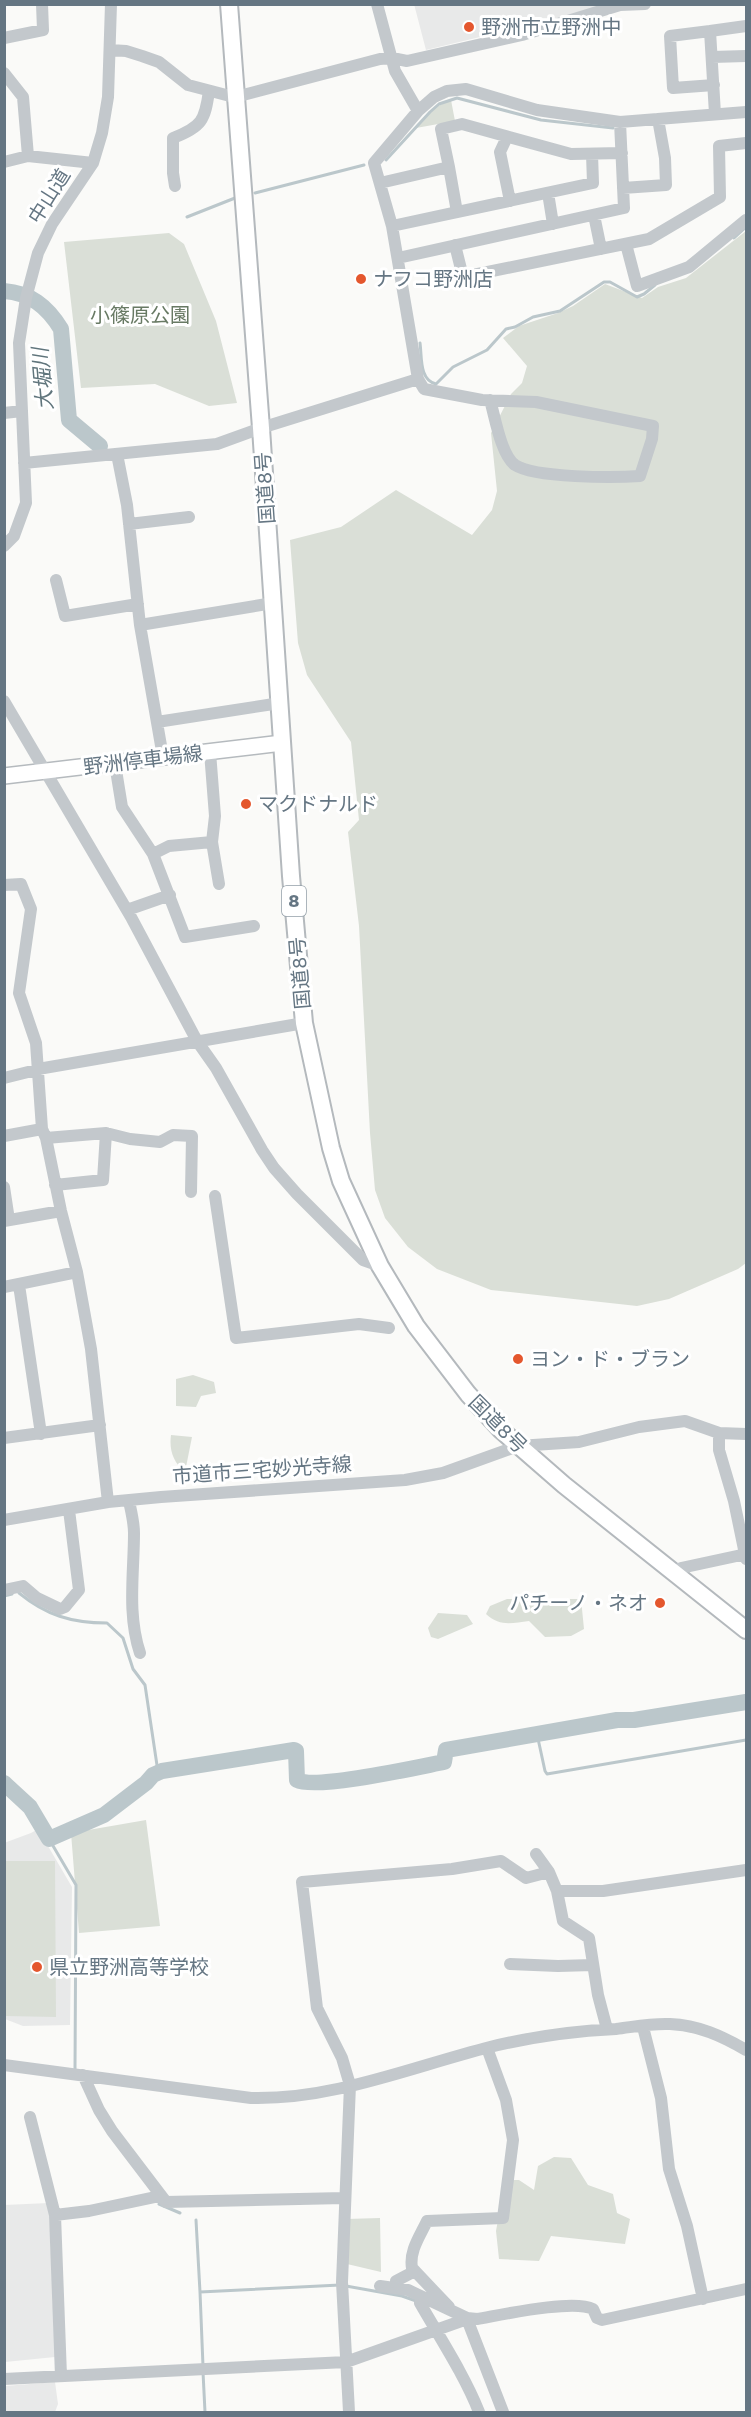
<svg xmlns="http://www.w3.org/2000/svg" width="751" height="2417" font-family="'Work Sans','Noto Sans JP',sans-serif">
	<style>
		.built { fill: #e8e9e9 }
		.green { fill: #dadfd7 }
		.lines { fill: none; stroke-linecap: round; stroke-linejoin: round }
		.stream { stroke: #bbc7cb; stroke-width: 3 }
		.river { stroke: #bbc7cb; stroke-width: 16 }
		.major-casing { stroke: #b5babe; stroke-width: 18 }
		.highway-casing { stroke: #b4b9bd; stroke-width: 20 }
		.minor { stroke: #c3c8cc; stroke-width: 12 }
		.major { stroke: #fff; stroke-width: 15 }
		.highway { stroke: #fff; stroke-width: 16 }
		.poi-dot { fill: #e4572e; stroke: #fff; stroke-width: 2 }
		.labels { text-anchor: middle; stroke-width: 6; stroke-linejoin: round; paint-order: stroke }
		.shield { fill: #fff; stroke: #939fa8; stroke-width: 1.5 }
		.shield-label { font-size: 18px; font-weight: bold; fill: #657683 }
		.poi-label { font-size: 20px; fill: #657683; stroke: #fff; text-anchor: start }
		.street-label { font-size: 20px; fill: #657683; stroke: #fff }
		.park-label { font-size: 20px; fill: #687a64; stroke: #fff }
		.water-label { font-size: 21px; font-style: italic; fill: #60757c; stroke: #fff }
	</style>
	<rect width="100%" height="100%" fill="#fafaf8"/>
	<path class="built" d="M414,4L612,5L426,50Z
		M38,1829L72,1887L70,2025L23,2026L5,2019L4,1843L31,1833Z
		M49,2203L55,2357L5,2362L4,2205Z
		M55,2382L58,2404L55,2412H5V2386Z"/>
	<path class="green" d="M451,100L455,121L416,128L436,107Z
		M746,231V1263L738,1269L669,1299L637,1306L491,1290L437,1269L408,1247L385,1218L375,1190L370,1133L359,926L348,832L359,820L351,742L307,675L298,643L290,540L341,527L396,490L472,535L492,510L497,491L491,433L511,394L522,383L527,366L503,338L519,326L558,313L573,306L605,284L642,298L658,287L686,278Z
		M169,233L184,244L216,321L237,403L209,406L155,384L81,388L64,242Z
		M193,1375L214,1382L216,1393L201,1396L196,1407L176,1406V1379Z
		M171,1435L192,1437L185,1472C173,1462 169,1450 171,1435Z
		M507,1599H581L584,1629L571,1636L545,1637L529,1621C512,1623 500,1627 486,1614L490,1606Z
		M438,1613L467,1615L473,1624L438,1639L431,1637L428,1628Z
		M146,1820L160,1926L79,1933L71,1833Z
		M5,1861H55L56,2017L5,2016Z
		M554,2157L571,2158L588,2185L613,2194L617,2213L630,2219L625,2244L551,2236L539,2261L499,2259L496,2231L505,2180H519L534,2190L538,2166Z
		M380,2218L381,2272L347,2264L346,2219Z"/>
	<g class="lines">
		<path class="stream" d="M386,160L430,112L439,104L457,98L541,120L613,128
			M255,193L364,165
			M187,217L235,198
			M734,238L746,227
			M420,343C422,357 419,380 436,384L453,367L487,350L506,329L515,327L533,317L560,311L604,282H610L637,297L644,294L655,285
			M19,1593C46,1615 71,1623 107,1623L123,1638L133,1669L145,1685L158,1772
			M4,1596L12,1594
			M537,1734L545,1771L547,1774L746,1740
			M49,1839L76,1885L75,2070
			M159,2204L180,2213
			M196,2220L200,2292L340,2285
			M346,2286L402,2296L419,2302
			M200,2292L203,2366
			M203,2372L205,2412"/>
		<path class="river" d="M4,291C30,293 47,306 61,329L69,420L100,446
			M4,1783L30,1807L49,1839L104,1815L146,1783L153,1775L162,1771L294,1750L296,1751L297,1780C316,1790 418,1767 444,1762L446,1750L617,1720H634L746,1702"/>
		<defs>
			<path id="major" d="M4,776L282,743"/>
			<path id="highway" d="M229,4L261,428L291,876L304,1023L331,1148L341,1181L380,1266L416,1326L468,1394L501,1430L564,1485L746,1630"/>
		</defs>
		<use href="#major" class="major-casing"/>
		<use href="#highway" class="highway-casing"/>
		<path class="minor" d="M377,4L395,71L418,111
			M710,31L670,36L673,88L714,85
			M4,38L43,30L42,4
			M110,50L126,51L142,56L159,62L188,85L230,96L243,95L380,59L392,58L407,61L522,35L620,5L645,4
			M712,57L746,56
			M4,73L23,97L28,156
			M715,114L710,31L746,26
			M507,137L500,152L510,201
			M4,162L28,156L93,163
			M449,167L457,212
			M380,183L449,167L441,129L462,124L571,154L622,153
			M175,186L173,173V138C202,127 205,120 209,91
			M623,188L666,185L665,158L658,119
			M548,193L553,224
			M594,215L601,249
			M392,226L593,183L592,154
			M626,244L637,286L689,267L746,220
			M455,245L463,277L649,239L720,197L719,146L746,143
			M398,258L624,208L620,122
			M490,400C495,417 501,455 515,465C535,478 614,478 640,476L652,439L653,426L536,402L482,400L424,389L418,379L392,226L374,163L418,111L434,97L447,91L466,89L537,110L620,122L746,112
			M4,413L22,411
			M117,454L127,505L140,625L163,757
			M24,463L217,444L261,428L418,379
			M129,524L189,517
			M4,546L14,536L26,503L19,343L26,298L38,253L52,224L93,163L102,133L108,97L111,4
			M56,580L65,616L138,604
			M140,625L273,603
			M4,701L131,917L197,1041L216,1068L262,1150L274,1168L297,1194L363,1260L380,1266
			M157,722L280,703
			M210,752L215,816L212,842L219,884
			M115,764L122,807L153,854L185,937L254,926
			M153,854L169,846L212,842
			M4,885L21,884L31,909L19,993L36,1043L42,1129L46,1138L61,1211L77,1272L91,1349L108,1502
			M127,910L170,895
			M4,1078L44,1068L304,1023
			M4,1136L42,1129
			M46,1138L106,1133L130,1139L160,1142L173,1135L192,1136L191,1192
			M55,1185L103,1180L106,1133
			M4,1187L9,1220
			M215,1196L236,1338L359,1324L389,1328
			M4,1221L61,1211
			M19,1285L41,1434
			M4,1287L77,1272
			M719,1433V1450L734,1501L746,1559
			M4,1438L100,1425
			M129,1501C131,1511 134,1522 134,1533C134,1573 127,1614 140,1653
			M4,1520L108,1502L161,1497L405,1480L443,1473L518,1446L579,1442L639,1427L685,1421L719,1433L746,1434
			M676,1572L681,1568L746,1554
			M4,1590L23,1586L37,1598L60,1609L65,1607L79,1590L69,1510
			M536,1854L549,1872
			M557,1891L563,1921L589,1938L598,1995L607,2029
			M510,1964L558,1966L593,1965
			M643,2027L661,2098L669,2169L687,2226L703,2299
			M4,2065L251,2098C333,2100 411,2067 490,2047C531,2037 573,2031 616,2029C633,2027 652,2023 670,2024C698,2025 722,2036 746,2050
			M83,2075L99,2110L112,2131L166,2202L344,2198
			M30,2117L55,2215
			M380,2286L408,2290L467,2318L477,2319C501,2315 573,2299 593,2309L597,2318L602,2320L746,2289
			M396,2288V2281L415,2271
			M423,2297L420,2303C440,2338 465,2376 479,2412
			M449,2307L412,2268C409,2251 420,2236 427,2221L503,2218L513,2140L506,2100L487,2048
			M61,2376L55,2215L89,2211L160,2196
			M4,2379L346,2362L467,2319L503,2412
			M349,2412L342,2282L350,2085L342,2058L317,2008L302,1882L452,1869L501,1861L526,1878L549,1872L557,1891H603L746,1870"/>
		<use href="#major" class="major"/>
		<use href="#highway" class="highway"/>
	</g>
	<g class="poi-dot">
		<circle cx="469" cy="27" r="6"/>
		<circle cx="361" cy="279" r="6"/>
		<circle cx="246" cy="804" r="6"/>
		<circle cx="518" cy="1359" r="6"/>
		<circle cx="660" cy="1603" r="6"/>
		<circle cx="37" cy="1967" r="6"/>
	</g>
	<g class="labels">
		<rect class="shield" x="282" y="886" width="24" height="30" rx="4.5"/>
		<g class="shield-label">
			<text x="294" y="907">8</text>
		</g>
		<g class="poi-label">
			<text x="481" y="34">野洲市立野洲中</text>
			<text x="373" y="286">ナフコ野洲店</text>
			<text x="258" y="811">マクドナルド</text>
			<text x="530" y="1366">ヨン・ド・ブラン</text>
			<text x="648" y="1610" text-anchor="end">パチーノ・ネオ</text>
			<text x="49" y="1974">県立野洲高等学校</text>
		</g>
		<g class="street-label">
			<text transform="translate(49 196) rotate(-58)" y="7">中山道</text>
			<text transform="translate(265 488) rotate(-94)" y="7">国道8号</text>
			<text transform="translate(143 760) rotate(-7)" y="7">野洲停車場線</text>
			<text transform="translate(300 973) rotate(-95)" y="7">国道8号</text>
			<text transform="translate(498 1424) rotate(45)" y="7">国道8号</text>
			<text transform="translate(262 1470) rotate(-4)" y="7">市道市三宅妙光寺線</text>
		</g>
		<g class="park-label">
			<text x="140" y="322">小篠原公園</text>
		</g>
		<g class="water-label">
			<text transform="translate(43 379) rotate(-95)" y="7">大堀川</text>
		</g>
	</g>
	<rect width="751" height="2417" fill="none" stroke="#657683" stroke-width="12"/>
</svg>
